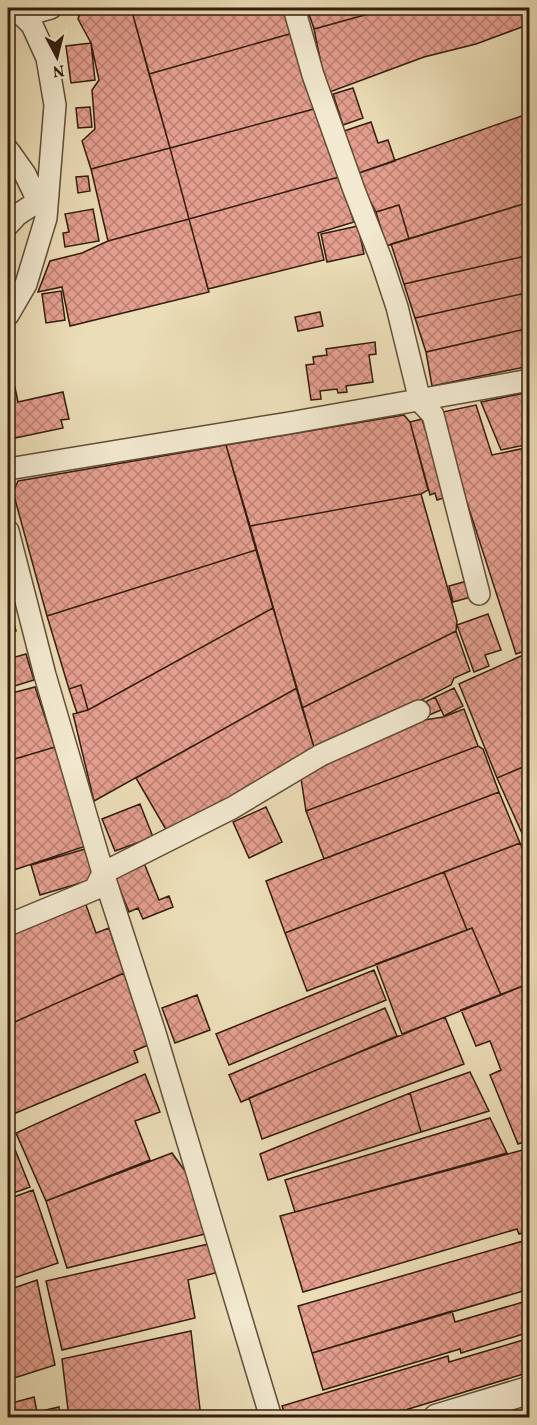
<svg xmlns="http://www.w3.org/2000/svg" width="537" height="1425" font-family="Vollkorn,serif">
	<style>
		.building { fill: url(#building-cross-hatch); stroke: #341d0e; stroke-width: 1.5 }
		.lines { fill: none; stroke-linecap: round; stroke-linejoin: round }
		.minor-casing { stroke: #624d38; stroke-width: 24 }
		.tertiary-casing { stroke: #624d38; stroke-width: 30 }
		.minor { stroke: #f2e9d0; stroke-width: 21 }
		.tertiary { stroke: #f2e9d0; stroke-width: 27 }
	</style>
	<defs>
		<pattern id="building-cross-hatch" width="8" height="8" patternUnits="userSpaceOnUse" patternTransform="scale(1.5)"><rect width="8" height="8" fill="#e49e8f"/><path d="M0 0l8 8M0 8l8-8" fill="none" stroke="#ba8073"/></pattern>
	</defs>
	<rect width="100%" height="100%" fill="#ebddb7"/>
	<filter id="stains"><feTurbulence type="fractalNoise" baseFrequency=".00333" numOctaves="4"/><feColorMatrix values="0 0 0 0 .2 0 0 0 0 .09 0 0 0 0 .02 0 0 0 .5 -.17"/></filter>
	<radialGradient id="worn" r=".72"><stop offset=".6" stop-color="#630" stop-opacity="0"/><stop offset="1" stop-color="#630" stop-opacity=".3"/></radialGradient>
	<path class="building" d="M89,8H131L170,148L91,169L82,141L95,129L92,90L99,80L91,43L78,19L81,9Z
		M131,8H286L293,33L149,74Z
		M307,8H390L314,29Z
		M390,8H530V24L476,44L424,57L327,93L314,29Z
		M293,33L314,109L170,148L149,74Z
		M91,43L95,80L71,83L66,46Z
		M353,88L363,118L343,125L333,94Z
		M90,107L92,127L78,128L76,108Z
		M314,109L339,177L189,219L170,148Z
		M530,113V202L409,239L399,205L376,212L356,174Z
		M371,122L378,143L388,140L395,161L356,174L341,132Z
		M170,148L189,219L108,241L91,169Z
		M88,176L90,191L78,193L76,177Z
		M339,177L354,222L318,233L324,260L208,289L189,219Z
		M530,202V255L404,284L391,244Z
		M399,205L409,239L386,246L376,212Z
		M93,209L99,241L65,247L63,233L69,232L65,214Z
		M189,219L209,292L70,326L62,287L38,292L50,261L82,253L108,241Z
		M358,226L364,254L327,262L321,234Z
		M530,255V292L415,318L404,284Z
		M61,291L65,320L46,323L42,294Z
		M530,292V328L426,352L415,318Z
		M320,312L323,326L298,331L295,317Z
		M530,328V366L432,386L426,352Z
		M375,342L376,354L369,355L373,382L346,386L347,392L338,393L337,389L320,391L321,399L311,400L306,365L314,364L313,357L327,355L326,349Z
		M13,378L18,402L63,392L69,419L61,420L63,428L10,439L8,425V379Z
		M530,392V444L501,450L481,402Z
		M476,405L492,455L530,447V649L516,654L438,413Z
		M404,415L410,422L428,490L421,494L250,526L226,445Z
		M422,419L426,432L432,430L450,496L437,500L435,493L430,495L410,422Z
		M226,445L256,550L47,616L13,492L18,481Z
		M421,494L457,621L456,631L302,708L250,526Z
		M256,550L273,608L88,710L81,685L69,689L47,616Z
		M467,581L471,597L453,602L449,586Z
		M8,601L16,631L8,633Z
		M273,608L297,688L94,801L73,714L88,710Z
		M488,614L501,650L485,655L489,666L474,672L457,625Z
		M456,631L470,671L454,678L451,685L316,754L302,708Z
		M530,652V764L497,778L459,684Z
		M26,654L34,680L8,688V659Z
		M81,685L88,710L77,713L69,689Z
		M35,687L55,747L8,761V694Z
		M297,688L316,754L168,833L136,778Z
		M454,688L463,706L444,716L435,697Z
		M435,697L441,710L429,715L423,703Z
		M464,709L478,746L306,811L300,772L423,714L425,720L443,717Z
		M478,746L483,749L499,792L324,859L306,811Z
		M55,747L86,846L8,872V761Z
		M530,764V827L521,831L497,778Z
		M499,792L520,843L285,933L266,881Z
		M140,804L153,837L115,851L102,819Z
		M266,807L282,842L249,858L233,822Z
		M530,827V853L521,831Z
		M520,843L530,864V983L501,995L472,928L467,930L444,872Z
		M85,849L94,879L40,895L31,865Z
		M144,863L159,900L169,896L173,907L143,919L138,908L129,912L114,875Z
		M444,872L467,930L307,991L285,933Z
		M85,902L96,933L109,928L124,973L8,1025V937Z
		M472,928L501,995L402,1034L376,964Z
		M374,970L386,1000L229,1065L216,1034Z
		M124,973L148,1045L134,1051L138,1062L11,1115L8,1107V1025Z
		M530,983V1140L518,1144L490,1075L501,1070L490,1041L476,1046L461,1010Z
		M197,995L210,1030L175,1043L162,1008Z
		M385,1008L397,1036L241,1102L229,1075Z
		M445,1017L464,1064L262,1139L249,1098Z
		M470,1072L489,1111L421,1132L410,1093Z
		M145,1074L160,1112L135,1121L150,1160L46,1201L16,1133Z
		M410,1093L421,1132L268,1180L260,1154Z
		M490,1118L507,1153L295,1212L285,1180Z
		M8,1132L30,1187L8,1195Z
		M530,1148V1231L519,1234L517,1229L303,1292L280,1216Z
		M172,1153L198,1189L209,1233L67,1268L46,1201Z
		M33,1190L58,1263L8,1280V1199Z
		M530,1239V1289L312,1353L298,1306Z
		M213,1243L219,1272L188,1280L195,1318L62,1350L46,1281Z
		M37,1280L55,1365L8,1380V1290Z
		M530,1300V1332L461,1353L460,1349L323,1390L312,1353L452,1311L455,1322Z
		M191,1331L201,1418H69L62,1359Z
		M530,1338V1372L379,1418H286L282,1406L448,1356L449,1362Z
		M34,1397L37,1412L59,1407L60,1418H8V1404Z"/>
	<g class="lines">
		<defs>
			<path id="minor" d="M8,8L23,16L32,25L47,58L55,105L46,218L26,284L8,315
				M294,8L313,75L354,190L381,259L397,307L420,401L433,415L479,594
				M23,16L51,8
				M8,150L25,174L38,201
				M8,225L17,215L48,195
				M8,469L289,423L530,380
				M8,531L45,675L103,873L155,1033L271,1418
				M8,925L95,889L103,873L232,808L321,755L419,711"/>
			<path id="tertiary" d="M437,1418L530,1390"/>
		</defs>
		<use href="#minor" class="minor-casing"/>
		<use href="#tertiary" class="tertiary-casing"/>
		<use href="#minor" class="minor"/>
		<use href="#tertiary" class="tertiary"/>
	</g>
	<rect width="537" height="1425" fill="none" stroke="#ebddb7" stroke-width="30"/>
	<rect x="9" y="9" width="519" height="1407" fill="none" stroke="#341d0e" stroke-width="3"/>
	<rect x="15" y="15" width="507" height="1395" fill="none" stroke="#341d0e" stroke-width="1.5"/>
	<g transform="translate(57 57) rotate(173)" stroke="#f2e9d0" stroke-width="4.5" paint-order="stroke">
	<path d="M0-4.5L10 22L0 15L-10 22Z" fill="#341d0e"/>
	<text y="-9" font-size="16" font-weight="bold" text-anchor="middle" fill="#341d0e">N</text>
	</g>
	<rect width="100%" height="100%" filter="url(#stains)"/>
	<rect width="100%" height="100%" fill="url(#worn)"/>
</svg>
